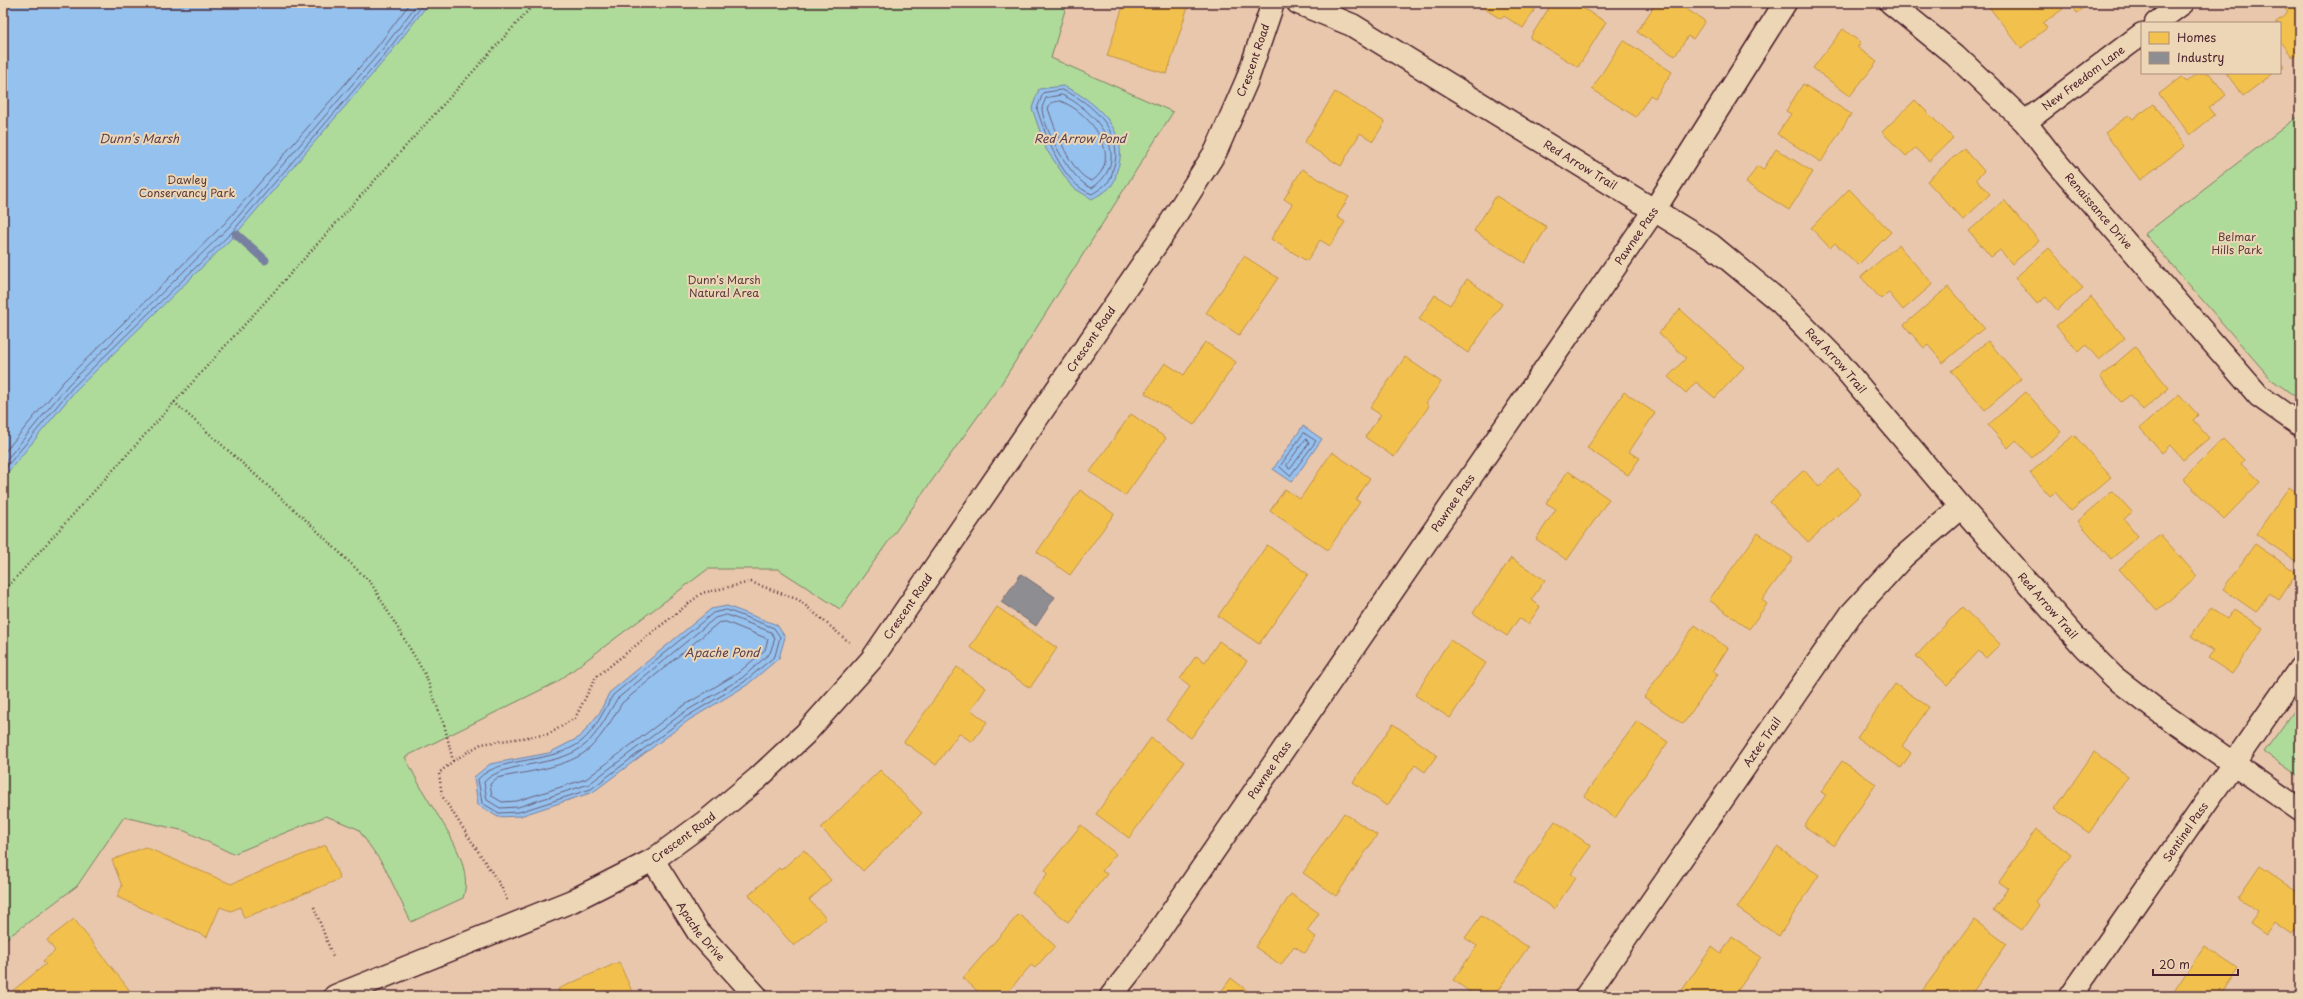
<svg xmlns="http://www.w3.org/2000/svg" width="2303" height="999" font-family="'Playpen Sans',sans-serif">
	<style>
		.green { fill: #aedb99; stroke: #7c7d62 }
		.water { fill: #95c1ee; stroke: #7780a0 }
		.homes { fill: #f2c14e; stroke: #c09044 }
		.industry { fill: #8d8d92; stroke: #796c73 }
		.lines { fill: none; stroke-linecap: round; stroke-linejoin: round }
		.shore { stroke: #686079; stroke-width: 1 }
		.stream { stroke: #7780a0; stroke-width: 9 }
		.street-casing { stroke: #4a1f2b; stroke-width: 25 }
		.path { stroke: #4a1f2b; stroke-width: 2.5; stroke-dasharray: 1 3; stroke-linecap: butt }
		.street { stroke: #edd6b5; stroke-width: 22 }
		.labels { text-anchor: middle; stroke-width: 4; stroke-linejoin: round; paint-order: stroke }
		.street-label { font-size: 11px; fill: #4a1f2b; stroke: #edd6b5 }
		.park-label { font-size: 11px; fill: #593b3c; stroke: #edd6b5 }
		.water-label { font-size: 12px; font-style: italic; fill: #593f52; stroke: #edd6b5 }
	</style>
	<rect width="100%" height="100%" fill="#e8c7ad"/>
	<filter id="ink" filterUnits="userSpaceOnUse"><feTurbulence type="fractalNoise" baseFrequency=".025" numOctaves="2"/><feDisplacementMap in="SourceGraphic" scale="8" xChannelSelector="R" yChannelSelector="G"/><feConvolveMatrix kernelMatrix="1 2 1 2 8 2 1 2 1" color-interpolation-filters="sRGB"/></filter>
	<g filter="url(#ink)">
		<path class="green" d="M3,3H1067L1051,58L1173,112L1001,384L840,609L778,569H708L557,682L405,757C413,772 421,789 430,803C446,828 474,868 463,898L411,922L384,866L358,829L326,816L233,854L185,831L124,817L77,886L3,941Z
			M2300,115V400L2271,379L2145,234Z
			M2300,703V777L2264,752Z"/>
		<path class="water" d="M3,3H429L388,56L236,234L75,391L3,478Z
			M1063,86C1094,99 1132,133 1117,170C1116,175 1115,181 1112,185C1108,191 1098,195 1092,199L1072,187L1046,149L1032,108L1039,89Z
			M1303,426L1322,439L1292,482L1273,469Z
			M727,606L777,625L785,637L779,658L747,685L689,720L593,792L520,816L498,817L478,805L474,777L490,764L549,753L580,737L600,712L609,693L711,609Z"/>
		<path class="homes" d="M1124,3H1189L1167,74L1107,56Z
			M1475,3H1539L1523,28L1504,16L1501,19Z
			M1552,3H1574L1606,22L1578,67L1530,38Z
			M1656,3H1677L1705,21L1693,39L1688,36L1675,56L1637,32Z
			M1986,3H2058L2063,9L2043,23L2047,28L2021,48Z
			M2070,3H2091L2077,13Z
			M2281,3H2300V53L2293,58L2280,40V23H2275L2288,13Z
			M1843,29L1861,43L1857,47L1877,62L1850,96L1813,68Z
			M1623,40L1672,72L1655,98L1650,95L1636,117L1592,89Z
			M2280,61L2284,66L2280,69Z
			M2197,73H2209L2226,95L2209,107L2215,115L2190,135L2159,94L2181,77L2186,82Z
			M2226,73H2274L2243,96Z
			M1803,84L1851,114L1821,162L1777,134L1791,114L1786,111Z
			M1335,92L1385,122L1373,141L1360,133L1341,166L1304,143Z
			M1915,100L1953,138L1929,161L1915,148L1906,156L1882,132Z
			M2154,104L2185,146L2140,180L2105,133L2129,115L2133,119Z
			M1964,148L1984,171L1976,179L1990,194L1963,220L1927,181Z
			M1776,149L1813,172L1789,210L1746,183L1757,166L1763,170Z
			M1302,169L1349,197L1337,217L1345,222L1330,246L1320,240L1307,261L1271,239L1292,204L1284,199Z
			M1849,189L1891,232L1858,265L1835,243L1830,248L1811,228Z
			M1496,196L1547,227L1525,263L1474,231Z
			M2004,200L2039,241L2012,264L2000,250L1991,257L1969,231Z
			M1898,245L1933,284L1903,310L1888,292L1881,299L1861,277Z
			M2049,248L2083,288L2057,310L2046,297L2037,304L2015,278Z
			M1244,256L1278,278L1239,335L1206,313Z
			M1467,279L1502,304L1468,353L1419,319L1435,295L1450,305Z
			M1948,287L1984,328L1943,363L1928,345L1924,348L1904,325Z
			M2091,297L2125,338L2099,360L2086,345L2079,352L2056,326Z
			M1680,309L1744,367L1715,398L1696,382L1686,393L1668,377L1686,358L1659,333Z
			M1988,341L2021,379L1985,410L1951,371Z
			M1205,342L1236,362L1194,425L1145,393L1165,363L1184,375Z
			M2135,347L2169,388L2143,410L2130,395L2121,402L2100,377Z
			M1405,357L1441,382L1426,403L1429,406L1394,457L1365,437L1381,415L1370,408Z
			M1624,392L1655,413L1629,452L1640,458L1628,475L1587,448Z
			M2026,392L2061,432L2032,458L2016,440L2008,448L1988,425Z
			M2179,394L2198,415L2193,420L2209,438L2183,460L2170,445L2162,453L2140,428Z
			M1131,414L1166,438L1125,496L1090,472Z
			M2074,435L2111,477L2071,511L2055,492L2050,496L2030,473Z
			M2223,439L2244,460L2241,464L2260,482L2224,519L2183,479Z
			M1332,452L1370,478L1356,500L1360,502L1328,550L1270,511L1285,489L1300,499Z
			M1838,469L1861,494L1808,542L1770,502L1804,470L1819,487Z
			M1568,471L1609,499L1567,560L1536,539L1556,509L1546,503Z
			M2289,487L2300,495V564L2256,534Z
			M1080,490L1114,514L1070,575L1037,552Z
			M2113,491L2132,512L2124,519L2138,536L2111,559L2078,521Z
			M1758,533L1793,558L1762,600L1767,604L1749,629L1709,600Z
			M2160,534L2197,576L2157,611L2119,569Z
			M2255,544L2297,573L2279,600L2269,593L2256,612L2223,589Z
			M1267,545L1308,574L1259,644L1218,616Z
			M1511,558L1545,580L1531,600L1540,607L1528,624L1519,618L1507,636L1473,613Z
			M997,607L1057,648L1030,688L970,647Z
			M1962,607L2000,644L1986,658L1979,651L1947,685L1916,656Z
			M2211,608L2227,619L2234,609L2263,628L2232,674L2208,658L2213,651L2191,636Z
			M1695,625L1728,648L1713,671L1718,674L1683,724L1644,697Z
			M1450,640L1486,663L1450,718L1415,695Z
			M1219,641L1247,661L1191,738L1166,720L1190,687L1180,679L1196,656L1205,662Z
			M957,667L986,688L971,710L987,722L972,742L959,733L936,765L904,742Z
			M1895,684L1929,707L1902,746L1911,753L1901,768L1857,738Z
			M1637,721L1668,742L1615,818L1584,796Z
			M1393,724L1437,755L1425,772L1415,765L1387,806L1353,782Z
			M1151,738L1184,762L1129,838L1096,814Z
			M2094,752L2128,776L2089,833L2055,809Z
			M1842,761L1876,784L1834,846L1804,826L1826,795L1821,792Z
			M880,770L922,813L863,871L821,828Z
			M1344,813L1377,835L1336,896L1303,873Z
			M1555,821L1591,846L1571,874L1576,877L1554,909L1514,881Z
			M1081,825L1116,854L1102,871L1107,874L1068,922L1032,893L1048,873L1045,870Z
			M2036,829L2071,854L2036,902L2039,905L2022,930L1993,910L2008,888L1999,882Z
			M326,845L340,879L244,918L240,907L231,911L220,907L207,937L117,897L122,886L112,860L145,847L231,884Z
			M1777,847L1819,875L1779,936L1737,908Z
			M804,850L831,880L809,900L826,918L794,946L749,895L779,868L781,870Z
			M2260,866L2300,893V923L2292,934L2275,922L2266,935L2250,924L2258,911L2238,898Z
			M1291,894L1319,913L1307,931L1316,937L1305,953L1294,946L1281,965L1255,947Z
			M1019,914L1055,946L1035,968L1031,965L1004,996H983L963,978Z
			M1481,916L1528,947L1494,996H1476L1453,980L1477,946L1465,938Z
			M74,919L134,996H6L46,964L43,961L55,951L47,940Z
			M1974,920L2007,944L1972,993L1976,995L1923,996L1920,994Z
			M1732,937L1761,957L1734,996H1678L1712,947L1721,954Z
			M2204,946L2238,969L2220,996H2171Z
			M619,962L634,996H561L558,989Z
			M1231,978L1254,996H1218Z"/>
		<path class="industry" d="M1021,574L1055,597L1036,626L1001,602Z"/>
		<g class="lines">
			<path class="shore" d="M1062,90C1092,101 1126,135 1113,169C1112,174 1111,180 1107,183C1103,187 1097,191 1092,194C1062,184 1046,136 1037,109L1043,93Z
				M1062,95C1097,110 1135,159 1092,188C1072,182 1044,130 1042,109C1042,106 1045,101 1046,98Z
				M1060,101C1088,110 1126,157 1092,181C1071,175 1054,127 1048,108L1051,103Z
				M1304,433L1316,441L1290,476L1280,467Z
				M1306,439L1309,443L1291,468L1289,469L1287,465Z
				M3,454L64,381L225,223L377,47L410,3
				M3,464L68,385L229,227L381,51L418,3
				M3,471L72,388L233,231L385,54L424,3
				M727,610L774,628L780,637L775,656L744,682L686,717L591,789L519,812L499,813L482,803L478,779C501,755 552,765 582,741C596,729 604,710 613,695L713,613Z
				M727,615L771,632L775,638L770,653L742,678L683,713L589,784L518,807L500,808L487,800L484,782C504,760 558,769 586,744C599,732 608,714 617,699L715,618Z
				M726,622L768,639L765,650L738,673L680,708L586,779L517,801L502,802L492,796L490,784L497,778C524,772 569,768 590,748C603,735 613,718 622,703L718,623Z"/>
			<path class="stream" d="M236,234L265,260"/>
			<defs>
				<g id="street">
					<path id="s1" d="M1298,3L1352,25L1711,245L1780,302L1838,361L1961,507L2084,647L2114,677L2154,708L2300,810"/>
					<path id="s2" d="M1891,3L1955,55L2025,122L2057,163L2259,396L2300,425"/>
					<path d="M2156,23L2183,3"/>
					<path id="s3" d="M2025,122L2142,34"/>
					<path id="s4" d="M653,860L698,932L756,996"/>
					<path id="s5" d="M335,996L572,901L653,860L709,819L758,778L805,734L872,659L1166,230L1216,151L1247,80L1273,3"/>
					<path id="s6" d="M1111,996L1134,967L1655,209L1785,3"/>
					<path id="s7" d="M1586,996L1851,614L1903,557L1961,507"/>
					<path id="s8" d="M2071,996L2300,668"/>
				</g>
			</defs>
			<use href="#street" class="street-casing"/>
			<path class="path" d="M174,402L308,522L371,583L425,674L445,728L453,761
				M3,592L535,3
				M2295,740L2300,741
				M507,900L502,888L442,796L439,773L453,761L481,744L549,734L575,718L596,677L702,593L751,582L799,600L850,643
				M314,907L333,957"/>
			<use href="#street" class="street"/>
		</g>
	</g>
	<g class="labels">
		<g class="street-label">
			<text dy="4" stroke="none"><textPath href="#s5" startOffset="1356">Crescent Road</textPath></text>
			<text dy="4" stroke="none"><textPath href="#s3" startOffset="73">New Freedom Lane</textPath></text>
			<text dy="4" stroke="none"><textPath href="#s1" startOffset="326">Red Arrow Trail</textPath></text>
			<text dy="4" stroke="none"><textPath href="#s2" startOffset="295">Renaissance Drive</textPath></text>
			<text dy="4" stroke="none"><textPath href="#s6" startOffset="924">Pawnee Pass</textPath></text>
			<text dy="4" stroke="none"><textPath href="#s5" startOffset="1032">Crescent Road</textPath></text>
			<text dy="4" stroke="none"><textPath href="#s1" startOffset="650">Red Arrow Trail</textPath></text>
			<text dy="4" stroke="none"><textPath href="#s6" startOffset="600">Pawnee Pass</textPath></text>
			<text dy="4" stroke="none"><textPath href="#s5" startOffset="708">Crescent Road</textPath></text>
			<text dy="4" stroke="none"><textPath href="#s1" startOffset="974">Red Arrow Trail</textPath></text>
			<text dy="4" stroke="none"><textPath href="#s7" startOffset="309">Aztec Trail</textPath></text>
			<text dy="4" stroke="none"><textPath href="#s6" startOffset="276">Pawnee Pass</textPath></text>
			<text dy="4" stroke="none"><textPath href="#s8" startOffset="200">Sentinel Pass</textPath></text>
			<text dy="4" stroke="none"><textPath href="#s5" startOffset="384">Crescent Road</textPath></text>
			<text dy="4" stroke="none"><textPath href="#s4" startOffset="86">Apache Drive</textPath></text>
		</g>
		<g class="park-label">
			<text x="187" y="184">Dawley<tspan x="187" dy="13">Conservancy Park</tspan></text>
			<text x="2237" y="241">Belmar<tspan x="2237" dy="13">Hills Park</tspan></text>
			<text x="724" y="284">Dunn's Marsh<tspan x="724" dy="13">Natural Area</tspan></text>
		</g>
		<g class="water-label">
			<text x="139" y="143">Dunn's Marsh</text>
			<text x="1080" y="143">Red Arrow Pond</text>
			<text x="722" y="657">Apache Pond</text>
		</g>
	</g>
	<rect width="2303" height="999" fill="none" stroke="#edd6b5" stroke-width="16"/>
	<rect x="8" y="8" width="2287" height="983" fill="none" stroke="#4a1f2b" stroke-width="1.5" filter="url(#ink)"/>
	<rect x="2141" y="22" width="140" height="52" fill="#edd6b5" stroke="#ac8d7e"/>
	<rect x="2149" y="32" width="20" height="12" fill="#f2c14e" stroke="#ac8d7e"/>
	<text x="2177" y="42" font-size="12" fill="#4a1f2b">Homes</text>
	<rect x="2149" y="52" width="20" height="12" fill="#8d8d92" stroke="#ac8d7e"/>
	<text x="2177" y="62" font-size="12" fill="#4a1f2b">Industry</text>
	<path d="M2153 969v6h85v-6" fill="none" stroke="#4a1f2b" stroke-width="2"/>
	<text x="2159" y="969" font-size="12" fill="#4a1f2b" stroke="#edd6b5" stroke-width="3" paint-order="stroke">20 m</text>
</svg>
